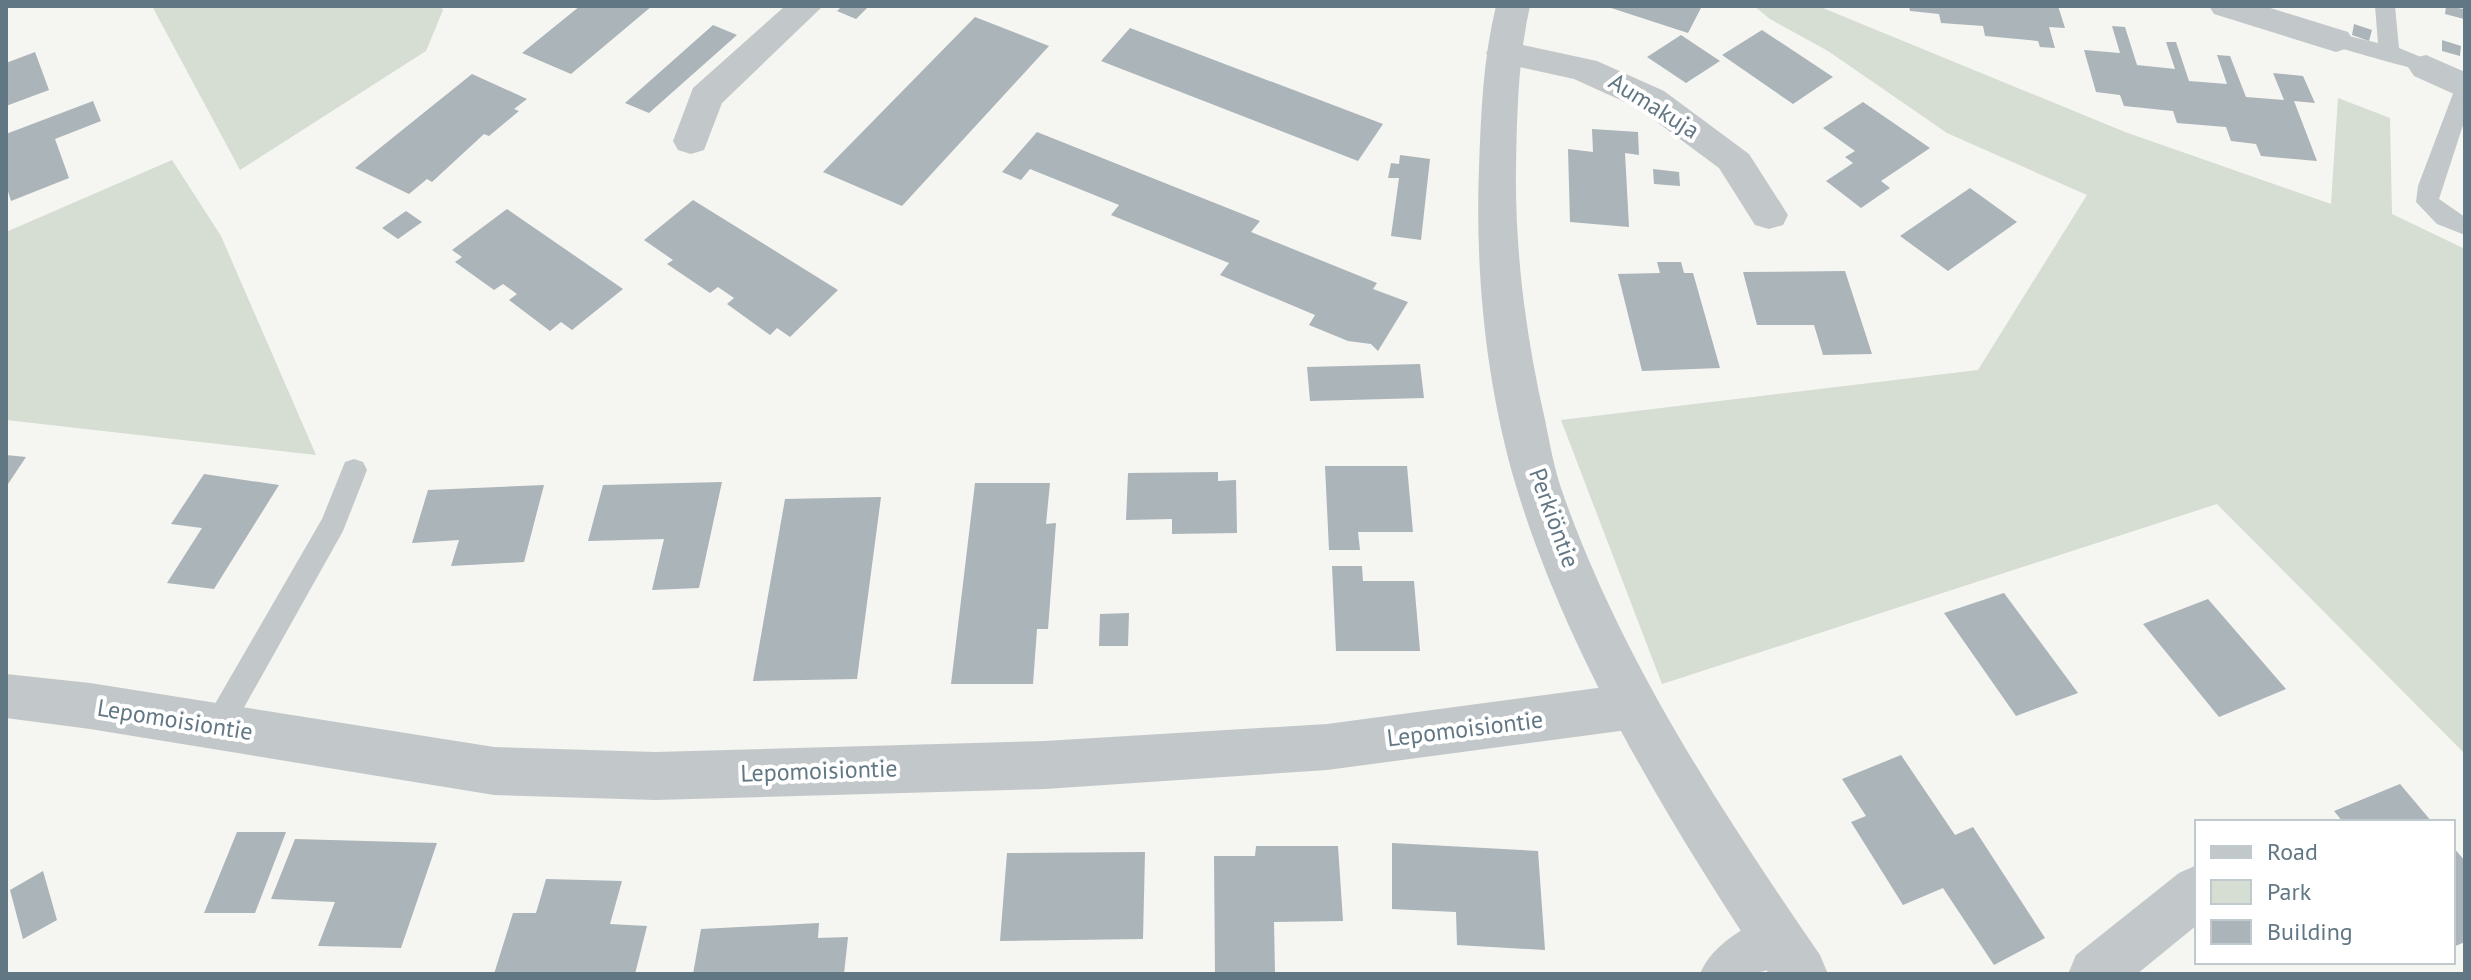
<svg xmlns="http://www.w3.org/2000/svg" width="2471" height="980" font-family="'PT Sans',sans-serif">
	<style>
		.green { fill: #d6ddd2 }
		.building { fill: #abb4b9 }
		.lines { fill: none; stroke-linecap: round; stroke-linejoin: round }
		.service { fill: #c2c7c9; fill-rule: evenodd }
		.minor { fill: #c2c7c9; fill-rule: evenodd }
		.tertiary { fill: #c2c7c9; fill-rule: evenodd }
		.labels { text-anchor: middle; stroke-width: 8; stroke-linejoin: round; paint-order: stroke }
		.street-label { font-size: 24px; fill: #627784; stroke: #fff }
	</style>
	<rect width="100%" height="100%" fill="#f5f5f1"/>
	<path class="green" d="M152,6H440L443,10L426,51L240,170Z
		M1754,6H1818L2125,132L2331,204L2338,98L2390,118L2392,214L2465,249V754L2217,504L1662,684L1561,420L1978,370L2087,195L1947,133L1828,51L1770,19Z
		M172,160L221,236L316,455L6,420V232Z"/>
	<path class="building" d="M580,6H652L571,74L522,53Z
		M842,6H869L856,19L837,11Z
		M1605,6H1702L1688,33Z
		M1909,6H2058L2065,28L2049,27L2055,48L2040,47L2038,41L1985,36L1983,26L1941,23L1939,14L1910,11Z
		M2446,6L2464,9V19L2445,14Z
		M975,17L1049,46L902,206L823,172Z
		M2354,24L2372,30L2369,41L2352,35Z
		M713,25L737,35L649,113L625,103Z
		M2112,26L2125,27L2137,65L2175,69L2166,42H2176L2189,81L2227,84L2217,55L2230,56L2246,97L2284,100L2273,73L2303,76L2315,103L2294,101L2317,161L2261,156L2256,144L2231,141L2226,127L2177,123L2173,111L2124,106L2120,95L2096,92L2084,50L2120,53Z
		M1130,28L1383,124L1358,161L1101,61Z
		M1762,30L1833,77L1793,104L1722,55Z
		M1681,35L1720,61L1686,83L1647,57Z
		M2442,40L2461,46L2460,56L2442,51Z
		M35,52L49,90L6,106V63Z
		M472,74L527,99L514,109L519,111L489,136L484,134L432,182L427,179L409,194L355,168Z
		M93,101L101,121L55,139L69,178L11,201L6,185V134Z
		M1863,102L1930,148L1881,181L1890,188L1861,208L1826,181L1853,163L1845,157L1855,151L1823,128Z
		M1592,129L1638,132L1639,155L1625,153L1629,227L1570,222L1568,149L1593,152Z
		M1037,132L1260,221L1251,232L1377,283L1373,289L1408,302L1378,351L1371,344L1348,341L1309,325L1315,315L1220,275L1229,263L1111,215L1119,205L1030,169L1021,180L1002,172Z
		M1400,155L1430,159L1421,240L1391,236L1399,178H1388L1391,163L1399,164Z
		M1653,169L1679,172L1680,186L1654,184Z
		M1970,188L2017,222L1948,271L1900,236Z
		M693,200L838,290L790,337L777,328L770,335L727,304L734,298L718,287L710,293L667,264L673,260L644,240Z
		M507,209L623,289L572,330L561,322L550,331L509,300L517,294L503,284L494,290L455,262L462,257L452,250Z
		M406,211L422,222L398,239L382,228Z
		M1657,262H1681L1684,273H1693L1720,368L1642,371L1618,274L1660,273Z
		M1845,271L1872,354L1823,355L1814,325H1757L1743,272Z
		M1420,364L1424,398L1310,401L1307,367Z
		M6,455L26,457L6,487Z
		M1325,466H1407L1413,532H1358L1360,550H1329Z
		M1218,472V481L1236,480L1237,533L1172,534V519L1126,520L1128,473Z
		M204,474L279,485L214,589L167,583L202,528L171,524Z
		M722,482L699,588L652,590L664,539L588,541L603,485Z
		M975,483H1050L1046,524L1056,523L1048,629H1037L1033,684H951Z
		M544,485L524,562L451,566L459,540L412,543L428,490Z
		M881,497L857,679L753,681L785,499Z
		M1332,566H1362L1363,581H1414L1420,651H1336Z
		M2004,593L2078,693L2016,716L1944,613Z
		M2208,599L2286,689L2219,717L2143,624Z
		M1129,613L1128,646H1099L1100,614Z
		M1901,755L1955,835L1973,827L2045,938L1994,965L1943,888L1903,905L1851,822L1866,816L1842,779Z
		M2400,784L2432,822H2343L2334,811Z
		M237,832H286L255,913H204Z
		M295,839L437,843L401,948L318,946L335,902L271,899Z
		M1392,843L1538,851L1545,950L1457,945L1456,912L1392,909Z
		M1256,846H1338L1343,921L1274,922L1275,974H1215L1214,856H1255Z
		M2453,847L2465,861V942L2453,947Z
		M1145,852L1143,939L1000,941L1007,853Z
		M43,871L57,920L23,939L10,890Z
		M546,879L622,881L610,924L647,926L635,974H494L513,913H536Z
		M819,923L818,938L848,937L844,974H693L701,929Z"/>
	<g class="lines">
		<path class="service" d="M2375,6H2395L2399,48L2433,62L2436,67L2433,72C2427,74 2344,49 2329,45L2326,40L2336,33L2378,43Z
			M2465,84V119L2439,199L2465,217V235L2437,224L2416,202L2418,186L2454,91Z
			M354,459L363,462L367,470L343,531L228,736L218,740L208,736L204,726L208,716L322,519L345,462Z"/>
		<path class="minor" d="M785,6H823L722,103L704,150L691,154L678,150L673,141L693,88Z
			M2209,6H2264L2348,32L2353,40L2348,48L2336,52L2214,14Z
			M1504,41L1597,61L1664,91L1749,154L1788,215L1783,225L1769,229L1755,225L1719,168L1638,108L1574,79L1492,61L1486,53L1492,45Z
			M2426,55L2465,72V99L2414,76L2408,67L2414,58Z
			M6,674L90,683L494,747L655,752L1045,741L1327,724L1635,683L1652,690L1659,706L1652,722L1635,729L1327,770L1045,789L655,800L494,795L90,729L6,718Z
			M2197,865V925L2137,974H2068L2076,955L2179,873Z
			M1777,912L1796,920L1804,939C1784,980 1743,974 1700,974C1712,944 1747,925 1777,912Z"/>
		<path class="tertiary" d="M1496,6H1530C1518,59 1517,114 1516,168C1515,254 1526,337 1545,420C1550,444 1554,468 1562,491C1621,659 1720,809 1820,955L1828,974H1769C1671,825 1568,658 1516,486C1486,385 1475,273 1479,168C1481,114 1483,59 1496,6Z"/>
	</g>
	<g class="labels">
		<g class="street-label">
			<text transform="translate(1654 106) rotate(32)" y="8">Aumakuja</text>
			<text transform="translate(1554 518) rotate(70)" y="8">Perkiöntie</text>
			<text transform="translate(175 720) rotate(9)" y="8">Lepomoisiontie</text>
			<text transform="translate(1465 729) rotate(-7)" y="8">Lepomoisiontie</text>
			<text transform="translate(819 771) rotate(-2)" y="8">Lepomoisiontie</text>
		</g>
	</g>
	<rect width="2471" height="980" fill="none" stroke="#627784" stroke-width="16"/>
	<rect x="2195" y="820" width="260" height="144" fill="#ffffff" stroke="#c0c9ce" stroke-width="2"/>
	<rect x="2211" y="846" width="40" height="12" fill="#c2c7c9" stroke="#c0c9ce" stroke-width="2"/>
	<text x="2267" y="860" font-size="24" fill="#627784">Road</text>
	<rect x="2211" y="880" width="40" height="24" fill="#d6ddd2" stroke="#c0c9ce" stroke-width="2"/>
	<text x="2267" y="900" font-size="24" fill="#627784">Park</text>
	<rect x="2211" y="920" width="40" height="24" fill="#abb4b9" stroke="#c0c9ce" stroke-width="2"/>
	<text x="2267" y="940" font-size="24" fill="#627784">Building</text>
</svg>
